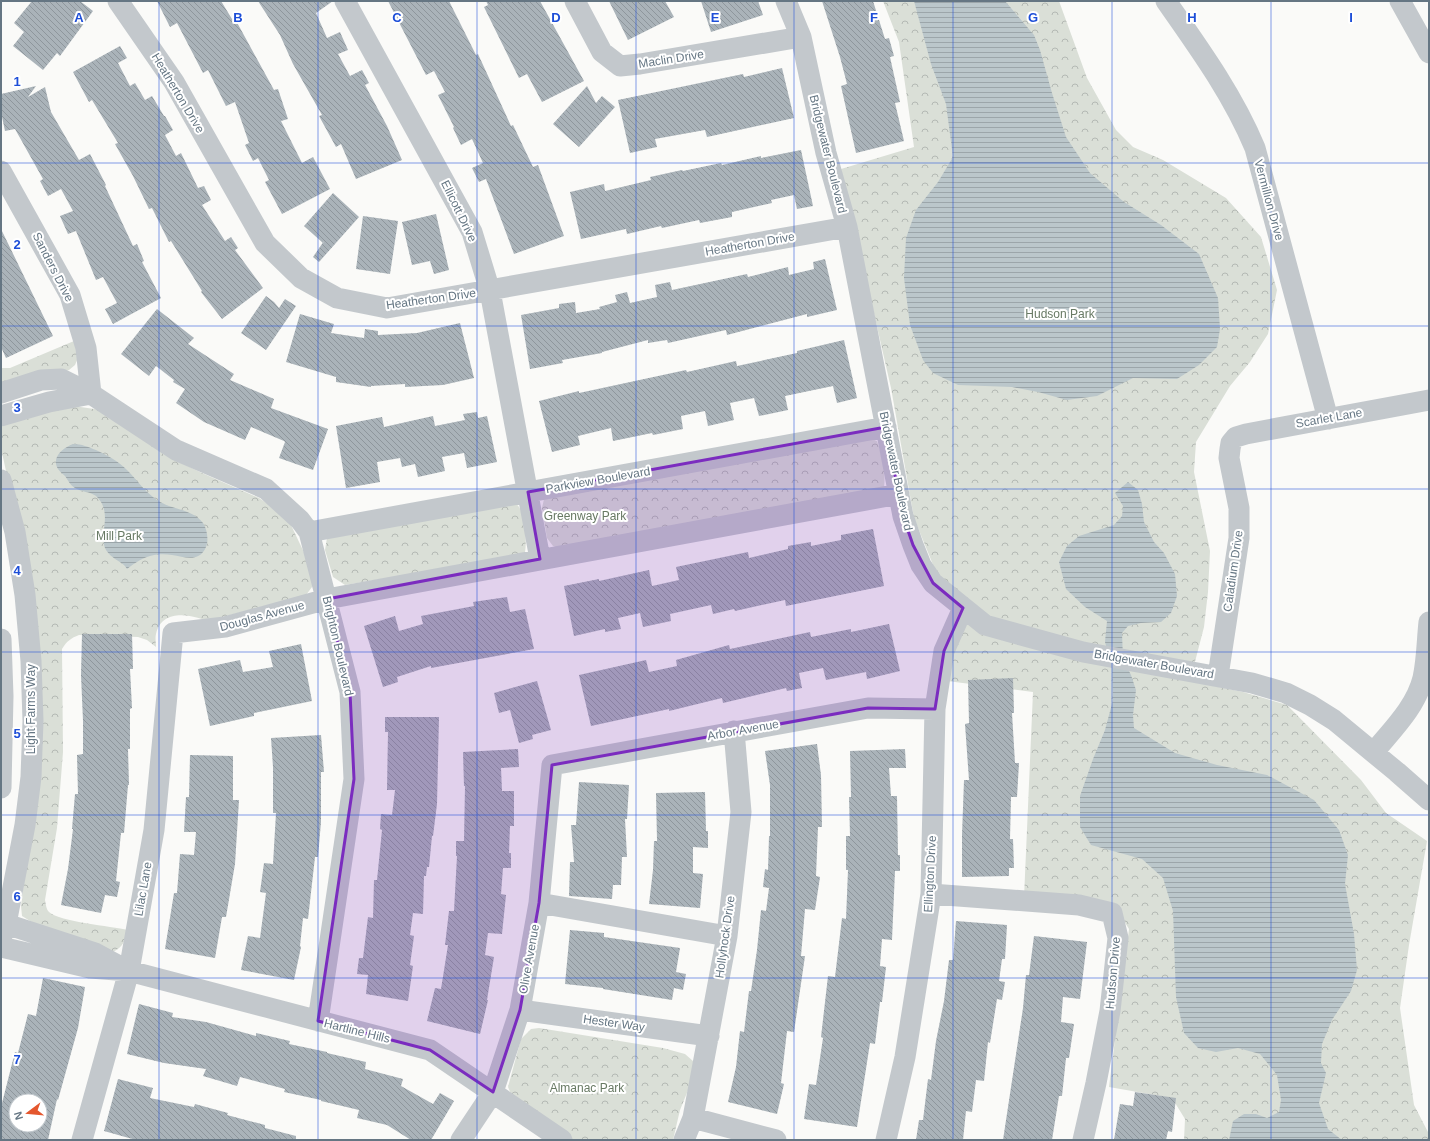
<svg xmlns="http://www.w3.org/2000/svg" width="1430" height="1141" font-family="Helvetica,sans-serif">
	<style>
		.forest { fill: url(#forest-crowns) }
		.water { fill: url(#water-rules) }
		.building { fill: url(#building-back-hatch); fill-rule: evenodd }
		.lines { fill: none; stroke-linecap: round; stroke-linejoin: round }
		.minor { stroke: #c3c8cc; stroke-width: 21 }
		.marked { fill: #7b2cbf; fill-opacity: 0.2; stroke: #7b2cbf; stroke-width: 3; stroke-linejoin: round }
		.grid { fill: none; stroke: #1d4ed8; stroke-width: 1; stroke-opacity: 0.55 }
		.labels { text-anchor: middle; stroke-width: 4; stroke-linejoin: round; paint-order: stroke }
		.street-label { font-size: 12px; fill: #657683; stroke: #fff }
		.park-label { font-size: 12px; fill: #687a64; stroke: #fff }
		.grid-label { font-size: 13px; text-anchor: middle; font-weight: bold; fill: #1d4ed8; stroke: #fff; stroke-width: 4; stroke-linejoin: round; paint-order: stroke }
	</style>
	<defs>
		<pattern id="forest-crowns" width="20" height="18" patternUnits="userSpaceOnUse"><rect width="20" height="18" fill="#dadfd7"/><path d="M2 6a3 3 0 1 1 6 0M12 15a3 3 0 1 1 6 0" fill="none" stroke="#b4b9b4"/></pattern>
		<pattern id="water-rules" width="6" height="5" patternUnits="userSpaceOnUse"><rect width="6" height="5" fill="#bbc7cb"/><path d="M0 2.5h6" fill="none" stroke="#9ca6aa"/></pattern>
		<pattern id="building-back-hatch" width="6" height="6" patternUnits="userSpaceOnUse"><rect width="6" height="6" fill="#aab3b9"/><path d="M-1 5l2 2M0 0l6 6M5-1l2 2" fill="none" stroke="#8e969c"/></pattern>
	</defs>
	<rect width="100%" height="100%" fill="#fafaf8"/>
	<path class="forest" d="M883,1H1059L1087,78L1116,130L1133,147L1163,160L1226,198L1261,237L1277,290L1268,334L1250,362L1230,386L1196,442L1194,472L1210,551L1208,592L1204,627L1190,681L1243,692L1287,705L1361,780L1386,813L1427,841L1409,945L1400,1008L1414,1105L1429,1134V1140H1184L1185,1119L1172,1098L1109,1087L1129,929L1116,908L1024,898L1033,692L947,681L957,637L970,614L936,572L914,518L891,388L841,169L914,147L899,42Z
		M74,341L78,358L75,365L69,370L1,388V368H10Z
		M67,405L108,411L173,459L202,473L259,498L271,506L291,525L309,563L315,583L306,595L207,621C189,614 162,609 156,634C155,638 156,643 156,647L147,640L138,637L79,635C71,638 67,641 62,649L63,752L57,828L45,900C46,904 46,909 49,912C60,922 111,926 128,930C125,941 123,947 113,952L38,926L22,916L21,906L37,778L19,531L1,448V427L13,419Z
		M866,437L877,441C882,455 886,472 884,487L562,549L553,546L547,538L542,508L544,499Z
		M512,501C514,503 517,504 519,507C525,516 527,541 525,552L515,557L345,585L333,577L325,550L327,538Z
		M539,1028L663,1048L685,1054L693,1061V1078L680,1110L673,1140H571L513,1099L508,1087L521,1039L531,1029Z"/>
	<path class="water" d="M914,1H1005L1034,35L1040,50L1052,93L1066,137L1090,173L1124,202L1161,225L1199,254L1218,298L1220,329L1217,347L1199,365L1177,379L1133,378L1097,396L1067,400L1038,392L1012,387L958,385L933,373L923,360L910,325L904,278L906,238L916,210L938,182L953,157L946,104L931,64Z
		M73,444C82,444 88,447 96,450C107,455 118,461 127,470C137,480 145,492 157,500C171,510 191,508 203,523C207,529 209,540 206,547C199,563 185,557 172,555C166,554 159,554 154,555C143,557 135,563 127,569C123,561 111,560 105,548C100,534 110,517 101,502C94,490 85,494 75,488C70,485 68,480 65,476C63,474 60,472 58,469C51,457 63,448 73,444Z
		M1128,482L1138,490L1142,504L1144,522L1154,542L1164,553L1175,574L1177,596L1171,613L1161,622L1141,623L1128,626L1122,633L1123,659L1131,675L1136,690L1133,715L1134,728L1175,753L1217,765L1267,775L1314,800L1339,830L1348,855L1345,884L1354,934L1357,970L1351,991L1332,1020L1322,1044L1321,1063L1326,1073L1319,1103L1328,1129L1342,1140H1229L1233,1121L1244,1114H1256L1267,1118L1279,1112L1281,1100L1277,1075L1260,1054L1238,1048L1216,1052L1198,1048L1184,1033L1176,997L1173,911L1163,878L1142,859L1091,845L1080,827V796L1093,759L1105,730L1113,700L1112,667L1105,642L1107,621L1085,607L1066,589L1059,562L1067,546L1079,536L1114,525L1122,516L1123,506L1115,493Z"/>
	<path class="building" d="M32,1H80L93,11L60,56L57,53L43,70L13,46L24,32L14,23Z
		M157,1H221L232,19L234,17L274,90L278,89L288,119L281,121L302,163L313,157L330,189L282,214L265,182L269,180L258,158L253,161L245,145L249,143L235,102L226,106L208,70L203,73L177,23L170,27Z
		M258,1H333L316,13L327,38L340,32L348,50L338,54L350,76L362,70L369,83L365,85L387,126L402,160L356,179L341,144L336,147L319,116L322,115L293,64L280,35Z
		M388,1H449L476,55L478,54L511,126L513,125L533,167L538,165L564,236L514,254L486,179L479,182L472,168L483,163L472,139L461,145L453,128L454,127L438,95L445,92L434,71L426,75Z
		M486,1H540L584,81L542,102L527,74L519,78L484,7L488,5Z
		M609,1H665L674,17L628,40Z
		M701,1H758L763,15L711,32Z
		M822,1H873L885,39L889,38L894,56L890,57L900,102L895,103L904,141L856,153L841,86L847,84L840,57Z
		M120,46L127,58L118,63L130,86L135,83L145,100L152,96L164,116H165L173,130L165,135L176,156L181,153L198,188L204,186L211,200L202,205L225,241L231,237L238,248L235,250L263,288L222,319L201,292L202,291L171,241L169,242L152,208L149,209L133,176L115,144L118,143L92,100L89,102L73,72Z
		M782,68L794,118L707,137L705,130L655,139L657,147L630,153L618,100L743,74L744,77Z
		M36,86L28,97L45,87L51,112L79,160L90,154L106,185L105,186L133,246L137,244L144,261L142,262L161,298L113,324L105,309L117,303L103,277L96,280L76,231L68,234L60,216L73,211L61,189L48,196L40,181L43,179L15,129L5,131L1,112V94Z
		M587,86L596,103L602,96L615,107L579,147L553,124Z
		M801,150L813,206L797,209L794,195L771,200L772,203L732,212V217L700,223L699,220L662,228L661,226L627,234L626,229L581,239L570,192L604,184L605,191L651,180L650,177L682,170L683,171L721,163L722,165L761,156V158Z
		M333,193L359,217L319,262L313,257L324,241L323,243L304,226Z
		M436,214L449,270L434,274L430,261L412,265L402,222Z
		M363,216L398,221L390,274L356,269Z
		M1,229L53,336L6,358L1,347Z
		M825,259L837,310L807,317V314L727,335L726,330L668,343L667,340L648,343V340L602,352V353L562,360L563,363L530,369L521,315L559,308V304L575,302L576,313L600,309L599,307L617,302L615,295L627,292L630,303L657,297L655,285L670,282L672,290L747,274L748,277L788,267L789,275L814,269L813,262Z
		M266,296L274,302L279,308L285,299L296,306L266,350L241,333Z
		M157,309L194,338L188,344L234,374L230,380L274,399L271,408L328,429L313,470L279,458L285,442L284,441L251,427L245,440L204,422L176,403L185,389L173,382L174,380L156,366L149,376L121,354Z
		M300,314L334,324L331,333L364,338L365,329L378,331V335L417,333L460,323L474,378L443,385L405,387V384L371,386V387L336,382V377L286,362Z
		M844,340L857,398L837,403L833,386L785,396L788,410L759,416L754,398L730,403L734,420L708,426L705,411L681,416L683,429L653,435L652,433L613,441L611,428L578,436L580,445L552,452L539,401L579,391V393L686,370L687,372L736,361L737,366L797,353V351Z
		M477,412L478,418L487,416L497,462L467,468L464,453L442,457L445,471L418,477L415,464L402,467L400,458L377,462L380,482L346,488L336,426L382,417L384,427L433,416L435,426L465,420L463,414Z
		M873,529L884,586L786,606L785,600L735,611L734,609L713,614L711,605L670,614L671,621L643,627L640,613L618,618L621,629L605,632V629L574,636L564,586L599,579V581L649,570L652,586L679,580L676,567L748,552L749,558L788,549V546L811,542V546L841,540V535Z
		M507,597L510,612L525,609L534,649L431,668V666L397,677L398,682L383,687L364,626L395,616L399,631L423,624L421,616L474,606L473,602Z
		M889,624L900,671L867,679L866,672L826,680L823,668L799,673L802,688L787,691L786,688L723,703L722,698L669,711V709L591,726L579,675L646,660L649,672L677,666L676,660L729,645L730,649L810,632L811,637L851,629V632Z
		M82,634H132L133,669H130L132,708L130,709V749H128L129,785H128L124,833H121L116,881L120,882L117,897L105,895L101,913L61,905L68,869L73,829H72L75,794H78L77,755L83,754V721L81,675Z
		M301,644L312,701L254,713V716L210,726L198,669L240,660L243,672L273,667L269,651Z
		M1013,678L1014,713H1012L1015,763H1019L1017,797H1011L1010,839H1013L1014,868H1009V876L962,877V835L964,780H969L965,724L969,723L968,680Z
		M537,681L551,730L532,735L533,739L519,743L510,710L499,713L494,693Z
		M385,717H439L437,804L433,836H432L429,867H427L426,876H424L423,914L413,913L410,935L414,936L410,965L413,966L408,1001L366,994L368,975L357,974L359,958H363L368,917L373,918L374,880H377L382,830L380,829L381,814L392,815L395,790H387L388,732H385Z
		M321,735L324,772H321V822L318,857H315L308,919L303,918L300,946L301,947L294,980L241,970L248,936L260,938L266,893L260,892L264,863L273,864L276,813H273V767L271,738Z
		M817,744L821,775L822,827H818L816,876L820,877L815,910L805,909L801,956H805L794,1032L787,1031L781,1083L784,1084L777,1114L728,1102L736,1067L740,1031L744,1032L749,991H751L757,950L761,910L766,911L769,888L763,887L765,869L768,870L769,836H770V785L765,751Z
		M518,749L519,767L501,768L502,791H514V826H510L509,853H511V868H503L501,894L506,895L502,934L488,933L485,955L494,957L487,1000H488L480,1034L427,1021L435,988L441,989L448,945H445L449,911H454L457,856H456V841H464L465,786H464L463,752Z
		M905,749L906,768H889L891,796H897L898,855H900V871H895L892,940L882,939L880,966L886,967L882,1002H880L875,1044L870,1043L857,1127L804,1119L809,1084L816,1085L823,1038L821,1037L828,976L835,977L842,918L846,919L848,870H846V836H850L849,797H851L850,751Z
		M190,755L233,756V800H239L235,864L226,917H222L215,958L165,949L174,893H177L180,854L194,855L196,832H184L186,797H189Z
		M579,782L629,785L627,819H625L627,857H622L621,885H613L612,899L569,896L570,862H574L571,825H576Z
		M705,792L706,831H708V848L693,847V873L703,874L700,908L649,904L653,870L654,841H657L656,793Z
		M956,921L1007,925L1005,959H1002L999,981L1005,982L1002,1000L997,999L990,1043L988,1042L984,1081L976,1080L972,1112L966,1111L963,1140H916L919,1120H923L928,1079L931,1080L936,1041L944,1001L949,960H953Z
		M570,930L604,933V937L680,948L676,972L686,974L683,990L674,988L672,1000L603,989V988L565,984Z
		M1034,936L1087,942L1080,999L1063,997L1061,1022L1074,1024L1069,1058H1066L1062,1096H1059L1052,1140H1003L1023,1008L1026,975H1029Z
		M43,978L85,987L78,1028L58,1100L57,1099L48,1140H1V1107L15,1052L18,1053L28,1014L36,1016ZM16,1101H40V1125H16Z
		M139,1004L173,1013L172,1017L206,1022L256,1036V1033L290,1041L289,1044L327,1052V1053L366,1062L365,1069L403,1079L401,1086L433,1104L440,1093L454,1101L431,1140H411L387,1125L357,1118L359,1110L321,1101V1100L284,1092L285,1089L240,1077L237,1086L203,1076L206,1069L164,1063L127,1054Z
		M118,1079L153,1088L150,1098L194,1107L195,1104L228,1113L227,1115L265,1125V1128L296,1136V1140H136L104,1131Z
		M1135,1092L1176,1098L1172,1132L1168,1131L1166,1140H1114L1120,1104L1133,1106Z"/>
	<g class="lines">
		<path class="minor" d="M118,1L174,82L265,243L301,278L337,298L387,308L847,227
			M345,1L472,232L490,291L540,559
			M575,1L602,52L620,66L640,64L801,37
			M786,1L801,37L826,153L847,227L903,516L913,545L921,565L933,583L985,625L1083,652L1252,683L1286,693L1310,705L1334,720L1397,772L1429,800
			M1166,1C1199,48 1233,95 1255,148L1328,419
			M1400,1L1429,53
			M1,171L70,295L86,348L91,394
			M1,393L41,380L61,379L91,394L176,450L266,489L300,520L309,532L350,692L354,779L318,1021
			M1,416L49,402L91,394
			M1,480L15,532L25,595L31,661L33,721L31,777L25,825L6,924L1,939
			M309,532L886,427
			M1,639L3,696L1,788
			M1218,676L1239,538V508L1229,458L1230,449L1231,443L1236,437L1246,434L1429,400
			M1374,752C1392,730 1416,707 1423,678C1427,660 1427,640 1429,622
			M931,894L1079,905L1112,913L1118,938L1110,1011L1096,1083L1083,1140
			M539,903L727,936
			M1,925L6,924L95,953L121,967
			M1,947L90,968L129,971L430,1050L562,1140
			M520,1010L709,1036
			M693,1118L776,1140
			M82,1140L129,971L154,830L173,633L225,627L327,599L343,596L899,494
			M461,1140L493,1092L520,1010L539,903L552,765L868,708L935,709
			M684,1140L693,1118L727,936L741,812L734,731
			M886,1140L905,1057L931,894L935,709L944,651L963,608"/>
	</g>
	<path class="marked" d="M886,427L903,516L913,545L933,583L963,608L944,651L935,709L868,708L552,765L539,903L520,1010L493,1092L430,1050L318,1021L354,779L350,692L327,599L540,559L528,492Z"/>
	<path class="grid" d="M159,1V1140M318,1V1140M477,1V1140M636,1V1140M794,1V1140M953,1V1140M1112,1V1140M1271,1V1140M1,163H1429M1,326H1429M1,489H1429M1,652H1429M1,815H1429M1,978H1429"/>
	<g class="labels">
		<g class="street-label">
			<text transform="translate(671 59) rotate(-9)" y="4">Maclin Drive</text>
			<text transform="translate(178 93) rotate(59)" y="4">Heatherton Drive</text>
			<text transform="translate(828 154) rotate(76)" y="4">Bridgewater Boulevard</text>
			<text transform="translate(1269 200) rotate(75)" y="4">Vermillion Drive</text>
			<text transform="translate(459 211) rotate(64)" y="4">Ellicott Drive</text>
			<text transform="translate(750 244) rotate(-10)" y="4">Heatherton Drive</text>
			<text transform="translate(53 267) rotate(63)" y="4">Sanders Drive</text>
			<text transform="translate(431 299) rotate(-8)" y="4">Heatherton Drive</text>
			<text transform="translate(1329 418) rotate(-10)" y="4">Scarlet Lane</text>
			<text transform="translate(896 471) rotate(78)" y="4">Bridgewater Boulevard</text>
			<text transform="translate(598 480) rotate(-10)" y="4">Parkview Boulevard</text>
			<text transform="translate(1233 571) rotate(-82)" y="4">Caladium Drive</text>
			<text transform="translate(262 616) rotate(-15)" y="4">Douglas Avenue</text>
			<text transform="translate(338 646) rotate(77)" y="4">Brighton Boulevard</text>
			<text transform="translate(1154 664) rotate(10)" y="4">Bridgewater Boulevard</text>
			<text transform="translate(31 709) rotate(-90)" y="4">Light Farms Way</text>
			<text transform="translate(743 730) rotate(-10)" y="4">Arbor Avenue</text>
			<text transform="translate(930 874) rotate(-87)" y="4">Ellington Drive</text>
			<text transform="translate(143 889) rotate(-80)" y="4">Lilac Lane</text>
			<text transform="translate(725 937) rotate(-82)" y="4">Hollyhock Drive</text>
			<text transform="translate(529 959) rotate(-80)" y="4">Olive Avenue</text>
			<text transform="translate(1113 973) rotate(-85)" y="4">Hudson Drive</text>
			<text transform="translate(614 1023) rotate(8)" y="4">Hester Way</text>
			<text transform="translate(357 1031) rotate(14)" y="4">Hartline Hills</text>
		</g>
		<g class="park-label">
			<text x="1060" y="318">Hudson Park</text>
			<text x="585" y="520">Greenway Park</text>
			<text x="119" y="540">Mill Park</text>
			<text x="587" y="1092">Almanac Park</text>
		</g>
	</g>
	<g class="grid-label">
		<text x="79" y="22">A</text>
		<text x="238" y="22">B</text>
		<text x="397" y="22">C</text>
		<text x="556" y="22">D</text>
		<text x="715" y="22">E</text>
		<text x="874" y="22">F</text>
		<text x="1033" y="22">G</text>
		<text x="1192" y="22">H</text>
		<text x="1351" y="22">I</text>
		<text x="17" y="86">1</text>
		<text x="17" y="249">2</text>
		<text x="17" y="412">3</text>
		<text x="17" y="575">4</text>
		<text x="17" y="738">5</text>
		<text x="17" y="901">6</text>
		<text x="17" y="1064">7</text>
	</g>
	<rect width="1430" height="1141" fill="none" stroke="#657683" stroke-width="4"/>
	<g transform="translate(28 1113) rotate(254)"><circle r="19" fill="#ffffff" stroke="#c1c8cd"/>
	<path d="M0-3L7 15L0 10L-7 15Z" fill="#e4572e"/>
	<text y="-6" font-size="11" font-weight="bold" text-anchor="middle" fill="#657683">N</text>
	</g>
</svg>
